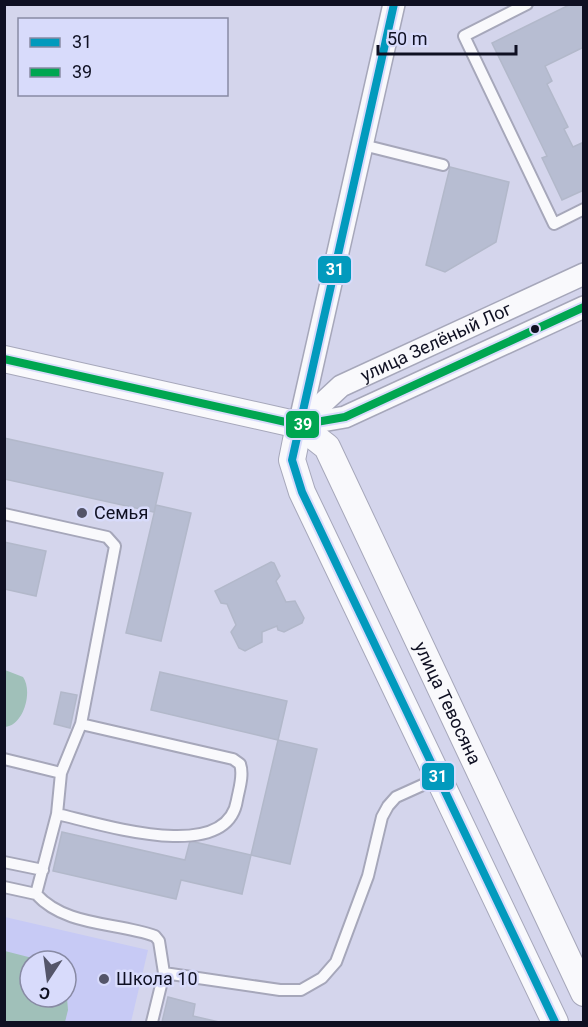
<svg xmlns="http://www.w3.org/2000/svg" width="588" height="1027" font-family="Roboto,sans-serif">
	<style>
		.built { fill: #c7caf5; fill-rule: evenodd }
		.green { fill: #a0c0b9 }
		.building { fill: #b7bdd2; stroke: #b2b8ca; stroke-width: 1.5 }
		.lines { fill: none; stroke-linecap: round; stroke-linejoin: round }
		.service-casing { stroke: #a6a7ba; stroke-width: 14 }
		.minor-casing { stroke: #a6a7ba; stroke-width: 24 }
		.tertiary-casing { stroke: #a6a7ba; stroke-width: 28 }
		.service { stroke: #f9f9fc; stroke-width: 10 }
		.minor { stroke: #f9f9fc; stroke-width: 21 }
		.tertiary { stroke: #f9f9fc; stroke-width: 26 }
		.bus-1-casing { stroke: #d8dbfb; stroke-width: 12 }
		.bus-2-casing { stroke: #d8dbfb; stroke-width: 12 }
		.bus-1 { stroke: #029abd; stroke-width: 8 }
		.bus-2 { stroke: #00a651; stroke-width: 8 }
		.bus-dot { fill: #0f1022; stroke: #d8dbfb; stroke-width: 2 }
		.poi-dot { fill: #545569; stroke: #d8dbfb; stroke-width: 2 }
		.labels { text-anchor: middle; stroke-width: 5; stroke-linejoin: round; paint-order: stroke }
		.street-label { font-size: 18px; fill: #0f1022; stroke: #d8dbfb }
		.poi-label { font-size: 18px; fill: #0f1022; stroke: #d8dbfb; text-anchor: start }
		.line-badge { stroke: #d8dbfb; stroke-width: 2 }
		.badge-label { font-size: 16px; text-anchor: middle; font-weight: bold; fill: #fff }
	</style>
	<rect width="100%" height="100%" fill="#d4d5ec"/>
	<path class="built" d="M5,917L148,950L131,1022H5ZM30,961H66V997H30Z"/>
	<path class="green" d="M5,670L23,677C33,691 24,725 5,727Z
		M5,951L44,961H30V997H66V986L68,1010L65,1022H5Z"/>
	<path class="building" d="M571,4H584V47L545,66L552,81L547,84L568,127L564,129L573,147L584,142V190L562,200L542,158L547,156L492,43Z
		M450,167L509,182L496,242L445,272L426,265Z
		M4,438L163,473L154,512L4,479Z
		M156,505L191,513L161,641L126,633Z
		M4,542L46,551L36,596L4,589Z
		M271,562L274,563L280,576L276,581L286,602L295,601L304,618L302,623L284,632L278,630L277,626L262,632V642L245,651L239,648L231,632L236,625L227,604L221,603L215,591Z
		M160,672L287,701L278,740L151,710Z
		M61,692L77,695L70,728L54,724Z
		M278,740L317,749L290,864L251,855Z
		M62,832L185,860L190,841L251,855L242,894L181,880L176,899L53,871Z
		M168,997L195,1004L193,1016L219,1022H162Z"/>
	<g class="lines">
		<defs>
			<path id="service" d="M527,4L464,36L554,224L584,209
				M363,145L443,165
				M4,514L107,537L115,546L81,724L233,759L240,764C244,775 239,789 237,800C227,866 98,823 57,814L36,894L4,887
				M4,759L61,773
				M57,814L61,773L81,724
				M4,862L43,870
				M36,894C66,927 116,922 155,936L159,941L164,973L280,990H301L322,978L336,962L342,946L368,876L382,817L388,806L396,797L438,778
				M152,1022L164,973"/>
			<g id="minor">
				<path d="M299,425L394,4"/>
				<path id="s1" d="M299,425L341,386L584,274"/>
				<path d="M299,425L345,417L584,307"/>
			</g>
			<g id="tertiary">
				<path id="s2" d="M4,359L299,425L327,447L584,993"/>
				<path d="M299,425L292,460L302,492L555,1022"/>
			</g>
		</defs>
		<use href="#service" class="service-casing"/>
		<use href="#minor" class="minor-casing"/>
		<use href="#tertiary" class="tertiary-casing"/>
		<use href="#service" class="service"/>
		<use href="#minor" class="minor"/>
		<use href="#tertiary" class="tertiary"/>
		<defs>
			<path id="bus-1" d="M394,4L292,460L302,492L555,1022"/>
			<path id="bus-2" d="M4,359L299,425L345,417L584,307"/>
		</defs>
		<use href="#bus-1" class="bus-1-casing"/>
		<use href="#bus-2" class="bus-2-casing"/>
		<use href="#bus-1" class="bus-1"/>
		<use href="#bus-2" class="bus-2"/>
	</g>
	<circle class="bus-dot" cx="535" cy="329" r="5"/>
	<g class="poi-dot">
		<circle cx="82" cy="513" r="6"/>
		<circle cx="104" cy="979" r="6"/>
	</g>
	<g class="labels">
		<g class="street-label">
			<text dy="6" stroke="none"><textPath href="#s1" startOffset="162">улица Зелёный Лог</textPath></text>
			<text dy="6" stroke="none"><textPath href="#s2" startOffset="621">улица Тевосяна</textPath></text>
		</g>
		<g class="poi-label">
			<text x="94" y="519">Семья</text>
			<text x="116" y="985">Школа 10</text>
		</g>
	</g>
	<g class="line-badge">
		<rect x="317" y="255" width="35" height="29" rx="6" fill="#029abd"/>
		<rect x="285" y="410" width="35" height="29" rx="6" fill="#00a651"/>
		<rect x="421" y="762" width="34" height="29" rx="6" fill="#029abd"/>
	</g>
	<g class="badge-label">
		<text x="335" y="275">31</text>
		<text x="303" y="430">39</text>
		<text x="438" y="782">31</text>
	</g>
	<rect width="588" height="1027" fill="none" stroke="#0f1022" stroke-width="12"/>
	<rect x="18" y="18" width="210" height="78" fill="#d8dbfb" stroke="#888aa4" stroke-width="1.5"/>
	<rect x="30" y="38" width="30" height="9" fill="#029abd" stroke="#888aa4" stroke-width="1.5"/>
	<text x="72" y="48" font-size="18" fill="#0f1022">31</text>
	<rect x="30" y="68" width="30" height="9" fill="#00a651" stroke="#888aa4" stroke-width="1.5"/>
	<text x="72" y="78" font-size="18" fill="#0f1022">39</text>
	<g transform="translate(48 979) rotate(193)"><circle r="28" fill="#d8dbfb" stroke="#888aa4" stroke-width="1.5"/>
	<path d="M0-4.5L10 22L0 15L-10 22Z" fill="#545569"/>
	<text y="-9" font-size="16" font-weight="bold" text-anchor="middle" fill="#0f1022">С</text>
	</g>
	<path d="M378 45v9h138v-9" fill="none" stroke="#0f1022" stroke-width="3"/>
	<text x="387" y="45" font-size="18" fill="#0f1022" stroke="#d8dbfb" stroke-width="4.5" paint-order="stroke">50 m</text>
</svg>
